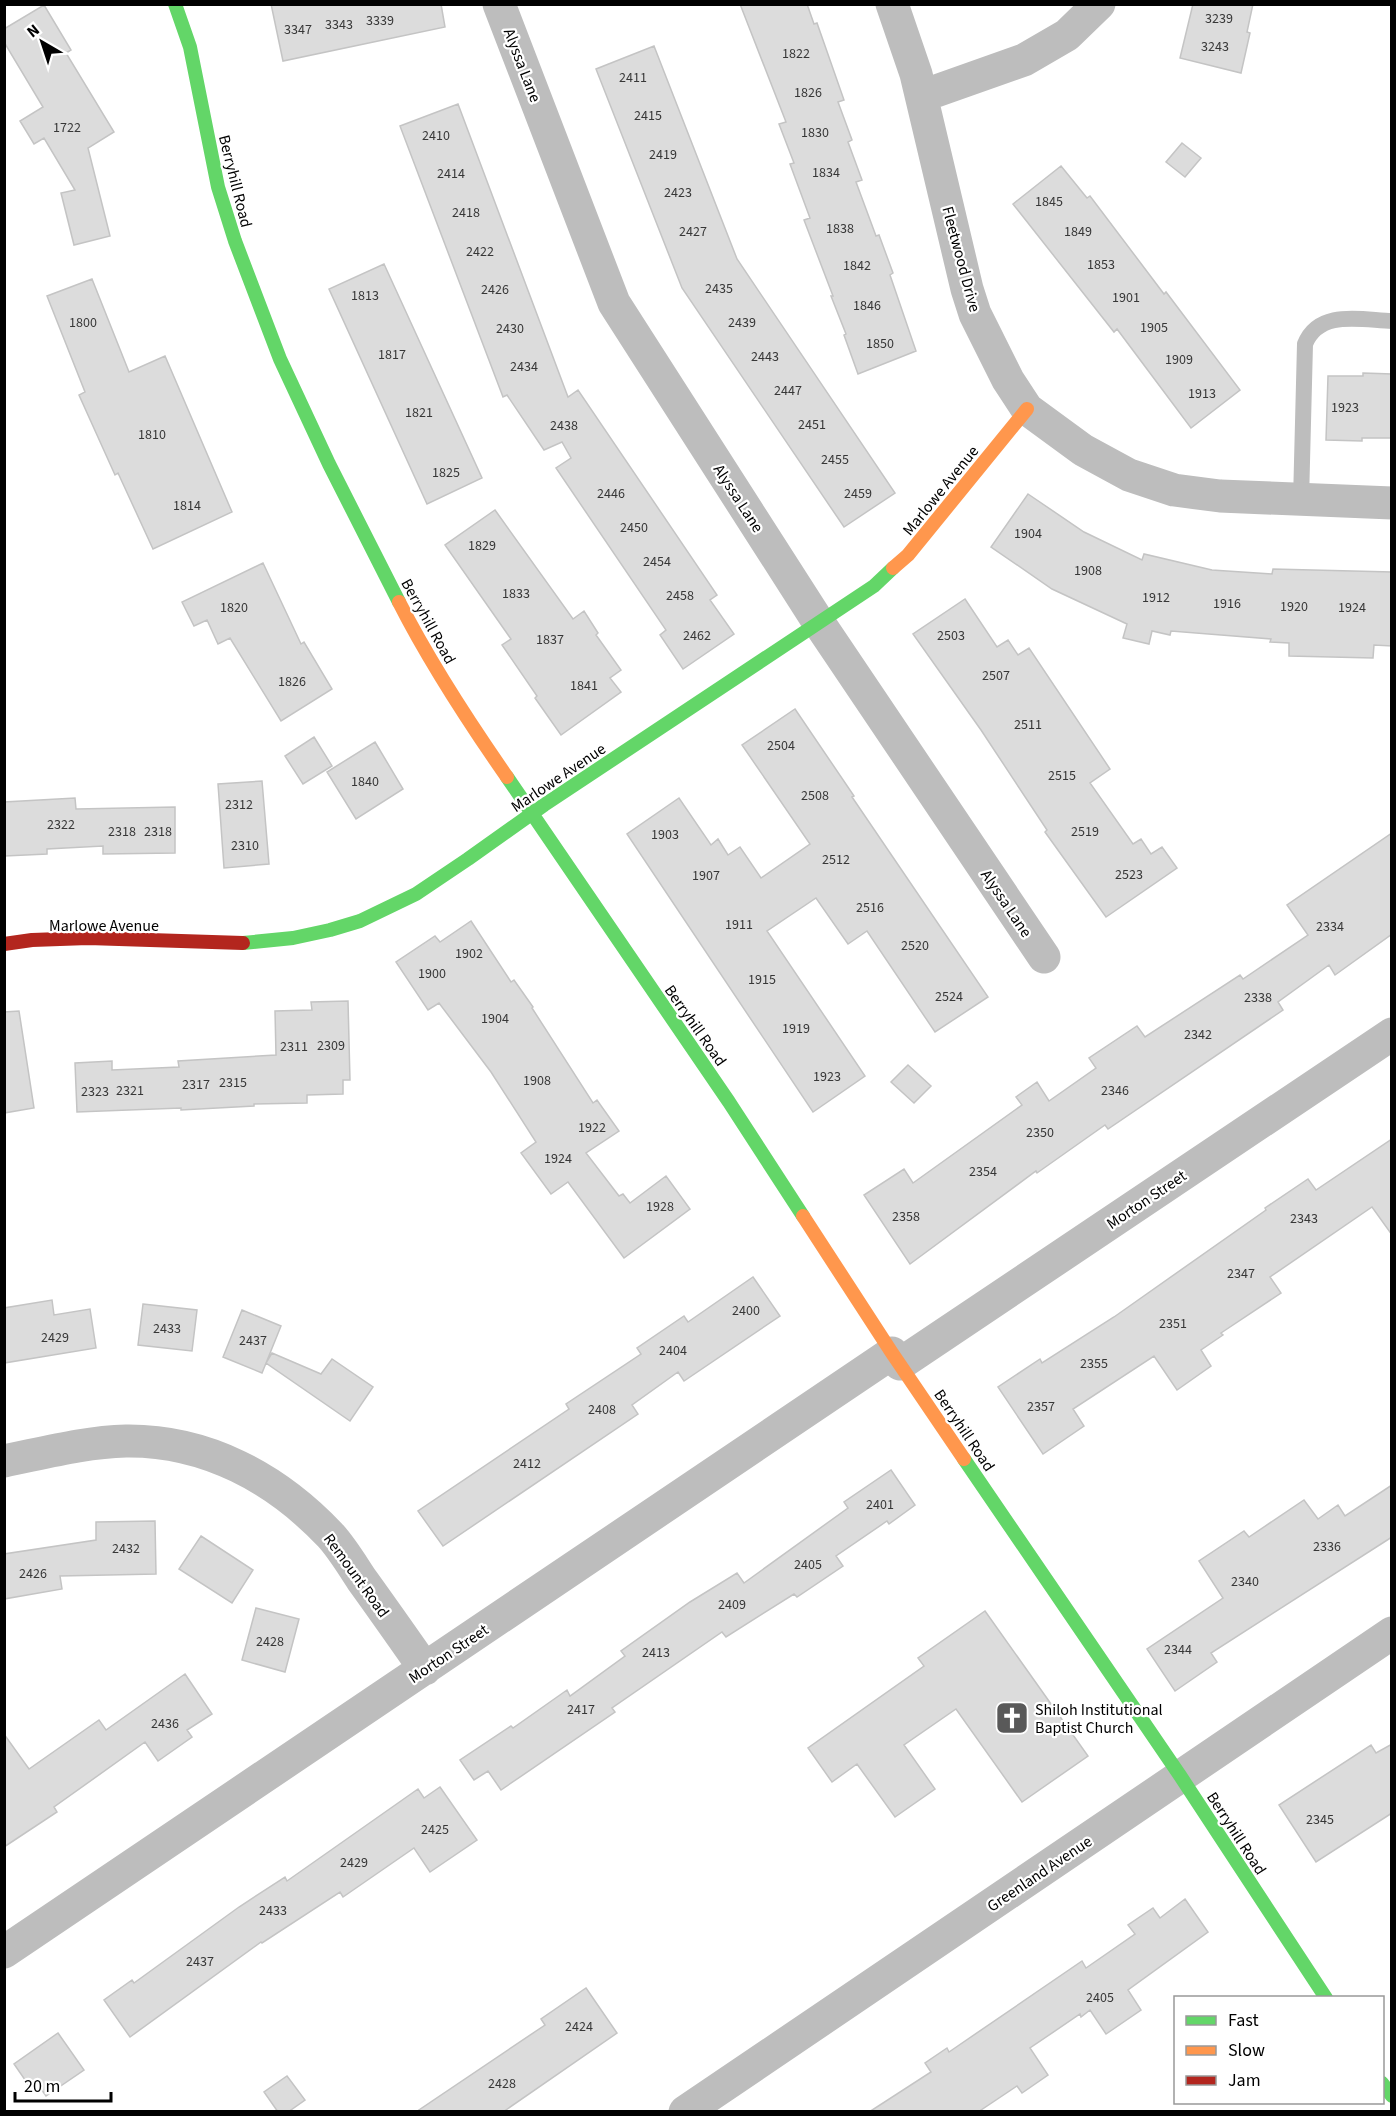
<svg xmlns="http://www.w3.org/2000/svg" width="1396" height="2116" font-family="'Source Sans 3',sans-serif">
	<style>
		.building { fill: #dcdcdc; stroke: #c4c4c4; stroke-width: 1.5 }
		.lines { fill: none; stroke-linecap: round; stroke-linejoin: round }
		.lane { stroke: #bdbdbd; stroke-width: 16 }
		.street { stroke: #bdbdbd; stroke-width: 33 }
		.fast { stroke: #63d668; stroke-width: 14 }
		.slow { stroke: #ff974d; stroke-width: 14 }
		.jam { stroke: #b3261e; stroke-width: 14 }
		.labels { text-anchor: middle; stroke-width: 4.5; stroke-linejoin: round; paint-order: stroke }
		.number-label { font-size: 14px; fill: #373737 }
		.street-label { font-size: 16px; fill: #000; stroke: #fff }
		.poi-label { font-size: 16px; fill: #000; stroke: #fff; text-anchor: start }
	</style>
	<rect width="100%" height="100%" fill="#fff"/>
	<path class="building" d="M271,4H441L445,27L283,61Z
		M740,4H807L814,24L817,23L844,100L838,102L852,140L848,142L862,180L856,182L876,236L879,235L893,273L890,275L916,351L858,374L844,335L846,334L831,296H833L804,220L810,218L790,164L794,163L779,124L786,122Z
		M1193,4H1253L1247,32L1250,33L1241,73L1180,58Z
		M44,5L71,50L66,53L114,132L88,148L110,236L74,245L61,193L75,190L44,138L34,144L20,121L43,107L4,42V29Z
		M654,46L737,259L895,493L844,527L682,288L596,69Z
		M458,104L568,397L578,390L717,595L710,600L734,634L683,669L660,635L666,630L556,468L571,458L562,442L544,450L507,395L503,397L400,126Z
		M1182,143L1201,158L1185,177L1166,162Z
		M1061,166L1087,198L1090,196L1164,294L1166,292L1240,390L1191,428L1117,329L1114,332L1013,204Z
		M384,264L482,478L427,504L329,289Z
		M92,279L129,372L165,356L232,512L153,549L118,473L115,475L79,395L85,392L47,296Z
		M1363,373L1392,374V438H1362V441L1326,440L1328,376H1363Z
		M1028,494L1084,532L1142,560L1144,554L1212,570L1272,574L1273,569L1392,572V646L1374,645L1373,658L1289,656V643L1270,642L1271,639L1171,631L1170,635L1152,631L1149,644L1123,638L1127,624L1052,589L991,547Z
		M495,510L573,619L584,611L598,633L596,635L621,670L610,678L621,692L561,735L535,698L537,696L502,645L511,639L445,545Z
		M263,563L301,644L304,642L332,689L281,721L230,638L218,644L207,620L194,626L182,602Z
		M965,599L997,647L1008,640L1018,655L1029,648L1110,769L1090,783L1133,844L1141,839L1151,854L1162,847L1177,868L1106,917L1045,832L1047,830L981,730L913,634Z
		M795,709L854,796L852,797L988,997L935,1032L867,931L848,944L816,898L767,931L865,1076L813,1112L627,834L679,798L711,845L718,839L728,855L740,847L761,878L810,844L742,745Z
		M314,737L332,766L303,784L285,756Z
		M375,742L403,789L356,819L327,772Z
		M262,781L269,864L224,868L218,784Z
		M75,798L76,809L175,807V853L103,854V846L47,849V854L5,856L4,802Z
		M1392,833V934L1335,975L1329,965L1278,1002L1283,1010L1108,1129L1105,1125L1037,1173L1036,1171L910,1264L864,1195L904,1169L913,1183L1022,1105L1016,1097L1037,1082L1049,1101L1096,1068L1089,1058L1137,1026L1145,1037L1240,975L1243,979L1308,935L1287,905Z
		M471,921L511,982L514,980L533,1007L532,1008L593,1103L597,1100L619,1131L586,1153L619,1196L623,1194L630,1203L666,1176L690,1209L624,1258L568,1182L551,1194L521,1153L536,1142L491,1072L439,1003L428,1010L396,962L435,936L440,942Z
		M348,1001L350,1080H343V1094L307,1095V1103L254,1104V1106L181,1110V1108L77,1112L75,1063L112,1061V1070L179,1067L178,1061L276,1055L275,1011L312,1010L311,1002Z
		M19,1011L34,1108L4,1113V1012Z
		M908,1065L931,1086L914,1103L891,1082Z
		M1392,1139V1235L1372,1207L1270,1277L1281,1293L1221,1333L1223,1335L1201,1350L1211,1366L1177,1390L1154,1356L1073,1409L1084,1426L1043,1454L998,1387L1040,1359L1042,1363L1114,1317L1266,1210L1265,1208L1308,1179L1316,1190Z
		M753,1277L780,1316L684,1381L678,1372L632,1405L638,1414L443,1546L418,1511L569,1409L566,1404L641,1354L637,1348L684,1316L688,1322Z
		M52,1300L54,1315L90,1309L96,1348L4,1363V1308Z
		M143,1304L197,1310L192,1351L138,1345Z
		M242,1310L281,1326L262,1373L223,1357Z
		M272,1353L321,1374L332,1359L373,1387L350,1421L266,1363Z
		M891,1470L915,1505L889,1524L887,1521L836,1556L843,1566L797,1597L794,1594L726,1637L722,1632L612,1708L615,1712L501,1790L488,1771L474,1780L460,1760L511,1726L513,1728L567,1690L570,1696L625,1656L621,1651L690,1602L737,1573L744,1583L848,1508L844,1502Z
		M1392,1485V1537L1211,1653L1217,1662L1175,1691L1147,1649L1223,1598L1199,1561L1244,1531L1249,1537L1304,1500L1318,1519L1338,1505L1345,1516Z
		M155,1521L156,1574L60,1576L62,1589L4,1599V1554L96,1540V1522Z
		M201,1536L253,1570L232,1603L179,1569Z
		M256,1608L299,1619L285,1672L242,1660Z
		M985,1611L1088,1756L1022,1802L956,1709L904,1745L935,1789L895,1817L857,1764L832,1782L808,1748L924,1666L918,1658Z
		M185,1674L212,1714L187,1730L192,1737L158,1761L145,1742L54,1807L57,1812L4,1847V1734L29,1769L99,1720L106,1730Z
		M1392,1744V1813L1316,1862L1279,1805L1371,1745L1376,1753Z
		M440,1787L477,1840L430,1872L414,1848L343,1897L340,1892L262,1943L261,1942L130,2037L104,2000L132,1980L134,1983L239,1907L285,1877L287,1881L418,1789L424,1798Z
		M1185,1899L1208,1932L1128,1990L1141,2010L1106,2034L1090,2010L1081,2017L1080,2014L1030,2048L1048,2075L1022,2093L1017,2086L978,2112H869L931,2072L925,2063L947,2048L949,2052L1082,1961L1086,1968L1135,1934L1128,1925L1153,1908L1160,1918Z
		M586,1988L617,2033L503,2112H416L545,2025L541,2019Z
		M58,2033L84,2070L46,2096L39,2086L32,2090L14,2064Z
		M287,2076L305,2100L288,2112H278L264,2092Z"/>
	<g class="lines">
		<path class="lane" d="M1301,501L1305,344C1319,309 1361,320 1392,321"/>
		<path class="street" d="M499,4L614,303L819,623L1044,957
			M892,4L916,74L967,289L975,314L1008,380L1027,409L1083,450L1129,475L1174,490L1220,496L1392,503
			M922,96L1024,60L1067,35L1099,4
			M900,1364L1392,1034
			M4,1461C44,1453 85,1442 126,1441C206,1440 276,1478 330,1535C342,1548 352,1565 362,1580C383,1609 404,1639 425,1669
			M4,1952L892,1353
			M685,2112L1392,1633"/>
		<path class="fast" d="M175,4L190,47L218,187L235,241L280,359L329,464L399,602
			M507,777L729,1102L803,1216
			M243,943L293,938L330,930L360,921L416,894L468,859L544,805L874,586L893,568
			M964,1459L1181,1777L1326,1998
			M1382,2083L1392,2096"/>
		<path class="slow" d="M893,568L908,555L1027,409
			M399,602C430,663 468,721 507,777
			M803,1216L892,1353L964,1459"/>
		<path class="jam" d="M4,944L32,940L88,938L243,943"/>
	</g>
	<defs>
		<symbol id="church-square" viewBox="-11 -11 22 22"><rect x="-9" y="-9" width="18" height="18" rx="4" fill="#595959" stroke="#fff"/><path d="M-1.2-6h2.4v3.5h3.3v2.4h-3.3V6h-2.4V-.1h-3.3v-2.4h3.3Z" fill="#fff"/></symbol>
	</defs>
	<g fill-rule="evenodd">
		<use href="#church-square" x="993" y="1699" width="38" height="38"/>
	</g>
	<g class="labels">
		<g class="number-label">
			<text x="1219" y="23">3239</text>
			<text x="380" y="25">3339</text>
			<text x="339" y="29">3343</text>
			<text x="298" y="34">3347</text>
			<text x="1215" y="51">3243</text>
			<text x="796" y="58">1822</text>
			<text x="633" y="82">2411</text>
			<text x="808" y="97">1826</text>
			<text x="648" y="120">2415</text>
			<text x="67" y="132">1722</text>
			<text x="815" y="137">1830</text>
			<text x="436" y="140">2410</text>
			<text x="663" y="159">2419</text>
			<text x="826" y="177">1834</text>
			<text x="451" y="178">2414</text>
			<text x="678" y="197">2423</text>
			<text x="1049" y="206">1845</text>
			<text x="466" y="217">2418</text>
			<text x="840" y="233">1838</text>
			<text x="693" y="236">2427</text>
			<text x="1078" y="236">1849</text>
			<text x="480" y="256">2422</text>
			<text x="1101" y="269">1853</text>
			<text x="857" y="270">1842</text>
			<text x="719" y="293">2435</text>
			<text x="495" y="294">2426</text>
			<text x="365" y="300">1813</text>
			<text x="1126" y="302">1901</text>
			<text x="867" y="310">1846</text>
			<text x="83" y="327">1800</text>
			<text x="742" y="327">2439</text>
			<text x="1154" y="332">1905</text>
			<text x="510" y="333">2430</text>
			<text x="880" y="348">1850</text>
			<text x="392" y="359">1817</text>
			<text x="765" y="361">2443</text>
			<text x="1179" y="364">1909</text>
			<text x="524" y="371">2434</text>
			<text x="788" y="395">2447</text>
			<text x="1202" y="398">1913</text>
			<text x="1345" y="412">1923</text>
			<text x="419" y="417">1821</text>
			<text x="812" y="429">2451</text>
			<text x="564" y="430">2438</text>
			<text x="152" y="439">1810</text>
			<text x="835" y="464">2455</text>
			<text x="446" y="477">1825</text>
			<text x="611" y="498">2446</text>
			<text x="858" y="498">2459</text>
			<text x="187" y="510">1814</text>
			<text x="634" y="532">2450</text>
			<text x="1028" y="538">1904</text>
			<text x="482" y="550">1829</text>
			<text x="657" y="566">2454</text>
			<text x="1088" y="575">1908</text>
			<text x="516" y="598">1833</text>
			<text x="680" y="600">2458</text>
			<text x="1156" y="602">1912</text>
			<text x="1227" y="608">1916</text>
			<text x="1294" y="611">1920</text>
			<text x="234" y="612">1820</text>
			<text x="1352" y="612">1924</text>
			<text x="697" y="640">2462</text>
			<text x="951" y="640">2503</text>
			<text x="550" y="644">1837</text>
			<text x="996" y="680">2507</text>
			<text x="292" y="686">1826</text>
			<text x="584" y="690">1841</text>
			<text x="1028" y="729">2511</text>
			<text x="781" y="750">2504</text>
			<text x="1062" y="780">2515</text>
			<text x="365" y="786">1840</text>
			<text x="815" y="800">2508</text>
			<text x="239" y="809">2312</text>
			<text x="61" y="829">2322</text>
			<text x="122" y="836">2318</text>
			<text x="158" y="836">2318</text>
			<text x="1085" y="836">2519</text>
			<text x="665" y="839">1903</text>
			<text x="245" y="850">2310</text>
			<text x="836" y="864">2512</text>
			<text x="1129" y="879">2523</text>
			<text x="706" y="880">1907</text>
			<text x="870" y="912">2516</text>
			<text x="739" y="929">1911</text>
			<text x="1330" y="931">2334</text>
			<text x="915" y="950">2520</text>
			<text x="469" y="958">1902</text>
			<text x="432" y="978">1900</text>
			<text x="762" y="984">1915</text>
			<text x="949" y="1001">2524</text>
			<text x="1258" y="1002">2338</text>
			<text x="495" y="1023">1904</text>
			<text x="796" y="1033">1919</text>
			<text x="1198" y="1039">2342</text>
			<text x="331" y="1050">2309</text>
			<text x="294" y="1051">2311</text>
			<text x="827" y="1081">1923</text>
			<text x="537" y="1085">1908</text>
			<text x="233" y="1087">2315</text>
			<text x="196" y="1089">2317</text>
			<text x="130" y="1095">2321</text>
			<text x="1115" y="1095">2346</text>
			<text x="95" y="1096">2323</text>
			<text x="592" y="1132">1922</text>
			<text x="1040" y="1137">2350</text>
			<text x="558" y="1163">1924</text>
			<text x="983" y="1176">2354</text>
			<text x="660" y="1211">1928</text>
			<text x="906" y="1221">2358</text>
			<text x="1304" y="1223">2343</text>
			<text x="1241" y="1278">2347</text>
			<text x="746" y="1315">2400</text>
			<text x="1173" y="1328">2351</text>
			<text x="167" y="1333">2433</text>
			<text x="55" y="1342">2429</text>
			<text x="253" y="1345">2437</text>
			<text x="673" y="1355">2404</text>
			<text x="1094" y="1368">2355</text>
			<text x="1041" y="1411">2357</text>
			<text x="602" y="1414">2408</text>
			<text x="527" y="1468">2412</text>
			<text x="880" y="1509">2401</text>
			<text x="1327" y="1551">2336</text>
			<text x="126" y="1553">2432</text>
			<text x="808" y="1569">2405</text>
			<text x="33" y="1578">2426</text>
			<text x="1245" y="1586">2340</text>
			<text x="732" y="1609">2409</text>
			<text x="270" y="1646">2428</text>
			<text x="1178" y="1654">2344</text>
			<text x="656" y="1657">2413</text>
			<text x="581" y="1714">2417</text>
			<text x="165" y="1728">2436</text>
			<text x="1320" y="1824">2345</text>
			<text x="435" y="1834">2425</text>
			<text x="354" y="1867">2429</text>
			<text x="273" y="1915">2433</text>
			<text x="200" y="1966">2437</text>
			<text x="1100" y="2002">2405</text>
			<text x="579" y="2031">2424</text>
			<text x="502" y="2088">2428</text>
		</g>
		<g class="street-label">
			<text transform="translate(523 65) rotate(69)" y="6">Alyssa Lane</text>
			<text transform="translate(236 181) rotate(76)" y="6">Berryhill Road</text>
			<text transform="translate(962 259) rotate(75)" y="6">Fleetwood Drive</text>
			<text transform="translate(940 490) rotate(-51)" y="6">Marlowe Avenue</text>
			<text transform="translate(739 498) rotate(57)" y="6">Alyssa Lane</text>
			<text transform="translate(429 621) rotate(61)" y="6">Berryhill Road</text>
			<text transform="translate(558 777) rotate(-34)" y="6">Marlowe Avenue</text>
			<text transform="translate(1007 903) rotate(56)" y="6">Alyssa Lane</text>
			<text x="104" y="931">Marlowe Avenue</text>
			<text transform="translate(696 1025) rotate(55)" y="6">Berryhill Road</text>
			<text transform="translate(1146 1199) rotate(-34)" y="6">Morton Street</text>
			<text transform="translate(965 1430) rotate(56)" y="6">Berryhill Road</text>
			<text transform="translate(357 1575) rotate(54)" y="6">Remount Road</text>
			<text transform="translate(448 1653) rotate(-34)" y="6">Morton Street</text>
			<text transform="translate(1237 1833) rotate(57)" y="6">Berryhill Road</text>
			<text transform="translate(1039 1873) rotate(-34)" y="6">Greenland Avenue</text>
		</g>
		<g class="poi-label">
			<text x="1035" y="1715">Shiloh Institutional<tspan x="1035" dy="18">Baptist Church</tspan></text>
		</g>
	</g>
	<rect width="1396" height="2116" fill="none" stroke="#000000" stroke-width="12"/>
	<rect x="1174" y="1996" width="210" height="108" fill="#ffffff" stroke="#999999" stroke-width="1.5"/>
	<rect x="1186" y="2016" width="30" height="9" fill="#63d668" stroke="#999999" stroke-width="1.5"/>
	<text x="1228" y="2026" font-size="18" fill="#000000">Fast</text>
	<rect x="1186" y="2046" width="30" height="9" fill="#ff974d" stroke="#999999" stroke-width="1.5"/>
	<text x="1228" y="2056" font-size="18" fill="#000000">Slow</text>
	<rect x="1186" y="2076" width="30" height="9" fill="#b3261e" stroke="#999999" stroke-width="1.5"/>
	<text x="1228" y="2086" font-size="18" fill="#000000">Jam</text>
	<g transform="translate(42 42) rotate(321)" stroke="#ffffff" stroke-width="4.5" paint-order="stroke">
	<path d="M0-4.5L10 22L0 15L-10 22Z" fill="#000000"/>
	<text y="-9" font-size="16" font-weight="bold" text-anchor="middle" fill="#000000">N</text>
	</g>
	<path d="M15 2092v9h96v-9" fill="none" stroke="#000000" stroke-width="3"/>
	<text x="24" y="2092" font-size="18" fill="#000000" stroke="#ffffff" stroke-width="4.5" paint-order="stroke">20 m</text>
</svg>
